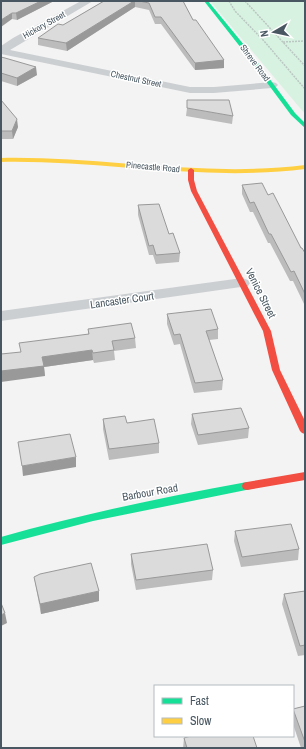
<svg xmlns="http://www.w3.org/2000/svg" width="306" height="749" font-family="'Archivo Narrow',sans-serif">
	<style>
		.green { fill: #d7f2e0 }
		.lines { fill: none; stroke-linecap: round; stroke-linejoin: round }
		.path { stroke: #bac7c2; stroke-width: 1.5; stroke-dasharray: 2 1; stroke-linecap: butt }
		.street { fill: #cccfd2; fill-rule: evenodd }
		.fast { fill: #16e098; fill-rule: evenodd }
		.slow { fill: #ffcf43; fill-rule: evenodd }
		.jam { fill: #f24e42; fill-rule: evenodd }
		.wall { fill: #bcbcbd }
		.shaded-wall { fill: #99999a }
		.building { fill: #dbdbdc; stroke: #99999a }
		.labels { text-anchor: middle; stroke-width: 3; stroke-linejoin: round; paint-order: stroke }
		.far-street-label { font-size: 9px; fill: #485761; stroke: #fff }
		.street-label { font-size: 11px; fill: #485761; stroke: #fff }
	</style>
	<rect width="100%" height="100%" fill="#f3f3f3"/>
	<path class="green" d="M210,1H305V114Z"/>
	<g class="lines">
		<path class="path" d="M229,1L235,11L264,41L305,89
			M245,1L305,66
			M283,42L305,41"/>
		<path class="street" d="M81,1H93L10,50L190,87H214L272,82L276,83L278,85L276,87L272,88L214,93H190L1,54V46L13,38Z
			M242,278L248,280L250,283L248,286L1,321V311Z"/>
		<path class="fast" d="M204,1H208L249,51L295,113L305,123V128L291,115L245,53Z
			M247,482L251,483L252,486L251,489L93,521L1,545V537C82,514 164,497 247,482Z"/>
		<path class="slow" d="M1,158C102,156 204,178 305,165V169C204,182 102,160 1,162Z"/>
		<path class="jam" d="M191,168L194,170V180L197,191L271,331L280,370L305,421V434L302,433L300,431L272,370L263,331L191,191L188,180V170Z
			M305,472V480L247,490L243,489L242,486L243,483L247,482Z"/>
	</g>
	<path class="wall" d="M1,1H54L17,20L12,19Z
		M104,1H183L193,20L224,60V68L195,70L161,24H155L149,10L135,7L67,51L38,45V38L63,25Z
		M1,57L37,75L17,86L1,81Z
		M1,100L18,127L13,139H1Z
		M187,108L233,116L232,124L186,116Z
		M242,185L268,195L301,248L305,253V306L293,281H290L270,243H268L253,212H250L242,194Z
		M138,205L169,234L180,253L179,262L156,264L153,255H149L138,215Z
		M167,314L218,329V339L209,340L223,380L222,390L194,393L180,344L174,345L167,324Z
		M88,329L135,338L136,348L114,351L115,360L94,363L93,360L44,367L45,376L20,352L88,334Z
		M192,414L249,428L248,438L198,445L191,424Z
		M103,419L127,423L159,443V453L109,460L103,429Z
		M235,531L299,549L298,560L241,567L234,541Z
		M131,554L213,570L212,580L136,590L131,564Z
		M34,577L99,601L41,614Z
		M305,591V655L298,656L282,604L284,594Z
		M305,706V748H301L293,724V709Z
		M184,738L257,748H183Z"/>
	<path class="shaded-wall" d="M41,1H54L17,20L16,13Z
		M134,1H135V7L67,51L66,43Z
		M12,13V19L1,27V20Z
		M224,60V68L195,70V63Z
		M36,67L37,75L17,86V78Z
		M17,119L18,127L13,139L12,131Z
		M92,350L93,360L44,367L45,376L1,382V371L42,357Z
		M76,457V467L23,476L22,466Z
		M99,591V601L41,614L40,604Z
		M5,613L7,623L1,626V615Z"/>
	<path class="building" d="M1,1H41L16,13H12L1,20Z
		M104,1H134L66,43L38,38L58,24L63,25Z
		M139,1H183L193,20H196L224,60L195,63L161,17H155L149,3Z
		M1,57L5,58L36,67L17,78L1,73Z
		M1,100L17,119L12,131H1Z
		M187,100H229L233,116L187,108Z
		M262,183L268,195L273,193L301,248H302L305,253V294L294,271L291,272L271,234H269L254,202L250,203L242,185Z
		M159,204L169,234L173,233L180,253L156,255L153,245L149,246L138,205Z
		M211,309L218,329L206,331L223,380L195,383L180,334L174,335L167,314Z
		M131,323L135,338L112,341L114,350L93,353L92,350L42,357L44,366L1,371V354L21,352L19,343L89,334L88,329Z
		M241,408L249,428L198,435L192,414Z
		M125,416L127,423L154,419L159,443L109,449L103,419Z
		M70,434L76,457L22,466L18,442Z
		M291,524L299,549L242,557L235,531Z
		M207,544L213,570L136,580L131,554Z
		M91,563L99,591L40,604L34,577L40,574Z
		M305,591V645L300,646L284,594Z
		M1,603L5,613L1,615Z
		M305,706V742L293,709Z
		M191,736H253L257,748H187L184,738Z"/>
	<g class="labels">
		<g class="far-street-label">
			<text transform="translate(44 25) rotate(-29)" y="3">Hickory Street</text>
			<text transform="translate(255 63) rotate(53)" y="3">Shreve Road</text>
			<text transform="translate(136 79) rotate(12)" y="3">Chestnut Street</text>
			<text transform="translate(153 167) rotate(5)" y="3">Pinecastle Road</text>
		</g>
		<g class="street-label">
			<text transform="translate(261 293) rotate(63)" y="4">Venice Street</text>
			<text transform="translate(122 300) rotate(-8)" y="4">Lancaster Court</text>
			<text transform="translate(150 492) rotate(-10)" y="4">Barbour Road</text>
		</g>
	</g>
	<rect width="306" height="749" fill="none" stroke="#485761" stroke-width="4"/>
	<rect x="154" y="685" width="140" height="52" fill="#ffffff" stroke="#b6bcc0"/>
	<rect x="162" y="698" width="20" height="6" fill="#16e098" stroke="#b6bcc0"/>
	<text x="190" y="705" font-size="12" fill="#485761">Fast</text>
	<rect x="162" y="718" width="20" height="6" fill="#ffcf43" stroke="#b6bcc0"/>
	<text x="190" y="725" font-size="12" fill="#485761">Slow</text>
	<g transform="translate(274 32) rotate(261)" stroke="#ffffff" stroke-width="3" paint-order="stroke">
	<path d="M0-3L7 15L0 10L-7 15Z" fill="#485761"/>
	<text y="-6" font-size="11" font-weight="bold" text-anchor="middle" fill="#485761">N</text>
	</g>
</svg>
